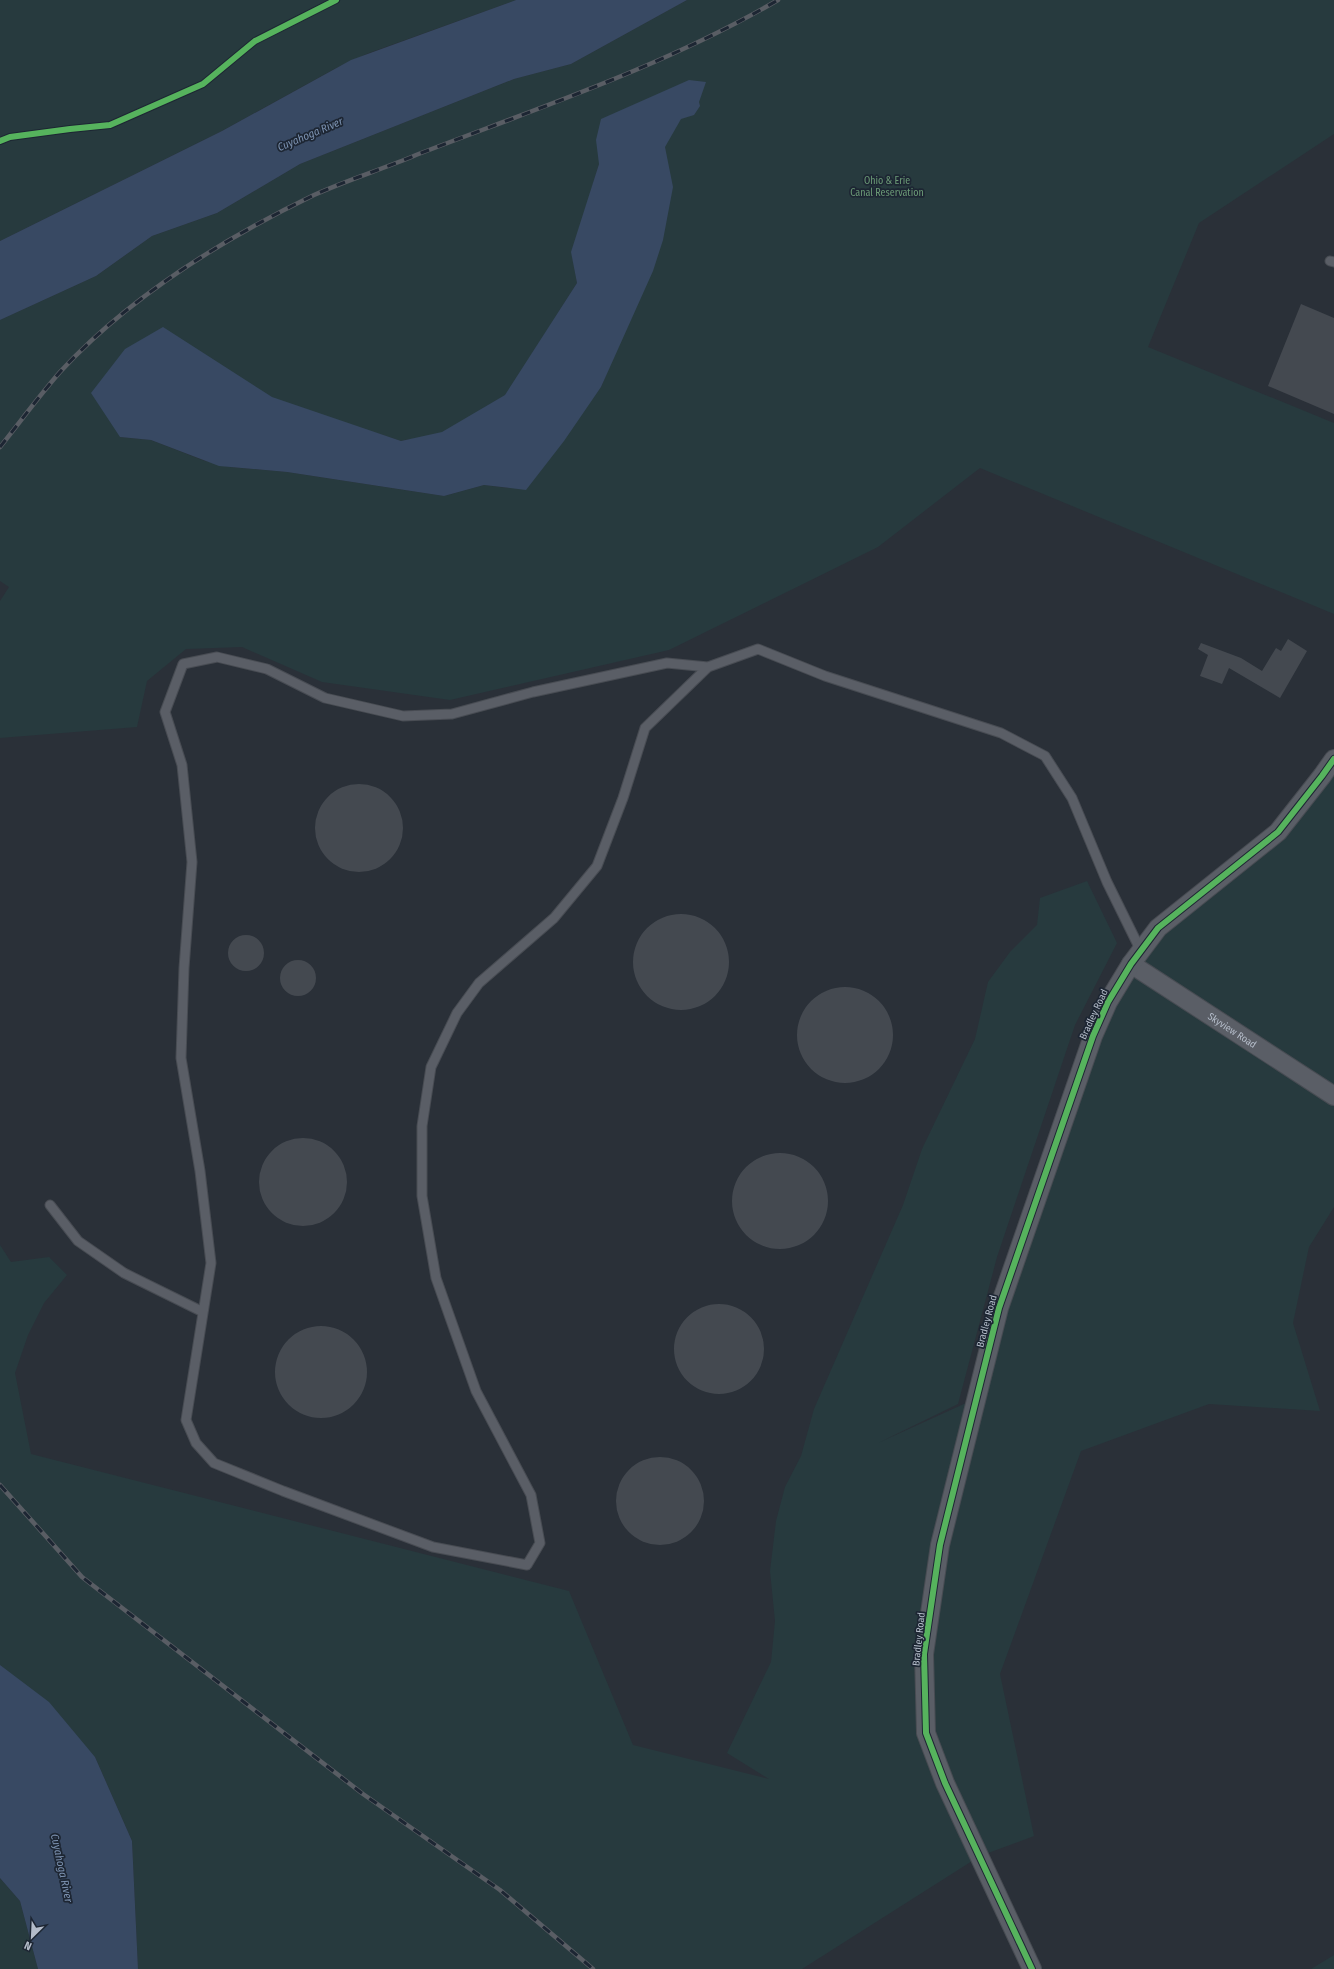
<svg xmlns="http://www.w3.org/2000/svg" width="1334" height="1969" font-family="'Fira Sans Condensed',sans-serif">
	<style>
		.green { fill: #273a3e; fill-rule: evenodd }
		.water { fill: #384963 }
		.building { fill: #444950 }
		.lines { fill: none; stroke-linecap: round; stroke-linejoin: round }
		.lane-casing { stroke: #484c53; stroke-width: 11 }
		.street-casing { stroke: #484c53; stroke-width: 20 }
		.lane { stroke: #5a5e66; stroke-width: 9 }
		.street { stroke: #5a5e66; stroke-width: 18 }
		.rail-casing { stroke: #595d64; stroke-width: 4.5 }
		.rail { stroke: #1d2633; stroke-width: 3; stroke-dasharray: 9; stroke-linecap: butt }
		.cycleway-casing { stroke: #1d2633; stroke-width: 8 }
		.cycleway { stroke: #56b35d; stroke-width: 6 }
		.labels { text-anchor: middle; stroke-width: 3.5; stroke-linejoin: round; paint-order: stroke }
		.park-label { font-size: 10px; fill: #6b9a76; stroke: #1d2633 }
		.street-label { font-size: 10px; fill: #b4bcc9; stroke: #1d2633 }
		.water-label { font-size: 11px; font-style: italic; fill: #7c92b1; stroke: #1d2633 }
	</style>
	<rect width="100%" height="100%" fill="#2a3038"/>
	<path class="green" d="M0,0H516L369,53L338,67L222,131L0,241Z
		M687,0H1334V134L1199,223L1148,347L1334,423V614L980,468L878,547L669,650L450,700L322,682L242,647L186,649L147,681L137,727L0,738V601L9,587L0,581V320L96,276L152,236L217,213L300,164L514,79L571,64ZM655,96L615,353L601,387L508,488L484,485L444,496L287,472L230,467L205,461L151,440L120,437L302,417L377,433L401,441L409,439L439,445L485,407L506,395L577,283L572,254L599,164L637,104Z
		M1334,759V1207L1309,1247L1293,1323L1320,1411L1209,1404L1081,1451L1000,1674L1034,1836L980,1856L802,1969H138L132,1841L95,1757L42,1702L0,1667V1245L11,1262L49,1257L67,1275L44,1303L28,1335L15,1373L31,1454L569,1591L633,1745L769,1779L727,1753L771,1662L775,1621L770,1571L776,1521L785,1487L801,1456L814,1409L903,1205L922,1149L975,1039L988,982L1010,952L1037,925L1040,898L1087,881L1117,943L1075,1025L997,1257L958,1404L878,1443L977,1398L1093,1036L1131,964L1261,847Z
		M0,1878L20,1901L38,1969H0Z
		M1334,1955V1969H1311Z"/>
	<path class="water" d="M516,0H687L571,64L514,79L300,164L217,213L152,236L96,276L0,320V241L222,131L351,60Z
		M689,80L706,82L699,102L700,106L694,115L681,119L665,147L673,187L663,240L653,271L601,387L564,441L526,490L484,485L444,496L287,472L219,466L151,440L120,437L91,393L125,349L163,327L272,397L401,441L442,432L505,395L577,283L571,252L599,164L596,140L601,119Z
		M0,1665L49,1702L95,1757L132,1841L138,1969H38L20,1901L0,1878Z"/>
	<path class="building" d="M1301,304L1334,318V414L1268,386Z
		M1288,639L1307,651L1280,698L1229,668L1222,684L1200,676L1208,655L1198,649L1201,643L1241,658L1262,671L1276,648L1281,651Z
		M315 828a44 44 0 1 1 88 0a44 44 0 1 1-88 0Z
		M633 962a48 48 0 1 1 96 0a48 48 0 1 1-96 0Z
		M228 953a18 18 0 1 1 36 0a18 18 0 1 1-36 0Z
		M280 978a18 18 0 1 1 36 0a18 18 0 1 1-36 0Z
		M797 1035a48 48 0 1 1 96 0a48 48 0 1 1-96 0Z
		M259 1182a44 44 0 1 1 88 0a44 44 0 1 1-88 0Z
		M732 1201a48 48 0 1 1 96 0a48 48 0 1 1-96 0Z
		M674 1349a45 45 0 1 1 90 0a45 45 0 1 1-90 0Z
		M275 1372a46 46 0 1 1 92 0a46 46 0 1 1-92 0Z
		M616 1501a44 44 0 1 1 88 0a44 44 0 1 1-88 0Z"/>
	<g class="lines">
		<defs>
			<path id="lane" d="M1330,261L1334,262
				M708,667L667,663L533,692L452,714L403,716L325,698L267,669L217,657L183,664L165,712L182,765L192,862L184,968L181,1058L200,1171L211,1263L186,1420L196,1443L214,1463L283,1491L433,1547L527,1565L540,1543L531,1495L476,1391L436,1278L422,1196V1126L431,1067L457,1013L479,983L554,918L597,866L623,798L645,728L708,667L758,649L825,676L1001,733L1045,756L1072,798L1107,882L1141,951
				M50,1205L78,1241L124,1273L203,1312"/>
			<g id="street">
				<path id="s1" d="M1131,964L1334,1096"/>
				<path d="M1032,1969L945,1783L926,1733L924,1654L940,1545L999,1308L1093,1036L1108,1002L1131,964L1158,928L1278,832L1322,776L1334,759"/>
			</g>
		</defs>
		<use href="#lane" class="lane-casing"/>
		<use href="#street" class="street-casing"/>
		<use href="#lane" class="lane"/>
		<use href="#street" class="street"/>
		<defs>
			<path id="rail" d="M0,447C20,422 39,396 60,372C129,297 223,239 314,195C347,180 383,169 416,155C538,108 665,66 778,0
				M0,1485L82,1577L363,1794L500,1890L593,1969"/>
		</defs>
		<use href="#rail" class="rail-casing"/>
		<use href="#rail" class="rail"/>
		<defs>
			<path id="cycleway" d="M0,141L10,137L70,129L110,125L203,84L255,41L336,0
				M1032,1969L945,1783L926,1733L924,1654L940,1545L999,1308L1093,1036L1108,1002L1131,964L1158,928L1278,832L1322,776L1334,759"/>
		</defs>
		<use href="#cycleway" class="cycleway-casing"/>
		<use href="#cycleway" class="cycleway"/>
	</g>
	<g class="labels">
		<g class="park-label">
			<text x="887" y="184">Ohio &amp; Erie<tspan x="887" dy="12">Canal Reservation</tspan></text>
		</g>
		<g class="street-label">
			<text transform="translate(1093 1014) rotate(-65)" y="4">Bradley Road</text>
			<text dy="4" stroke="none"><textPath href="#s1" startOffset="121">Skyview Road</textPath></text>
			<text transform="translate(986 1321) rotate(-75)" y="4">Bradley Road</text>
			<text transform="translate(918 1639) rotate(-84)" y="4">Bradley Road</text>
		</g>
		<g class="water-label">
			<text transform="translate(310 134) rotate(-23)" y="4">Cuyahoga River</text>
			<text transform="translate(62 1868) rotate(78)" y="4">Cuyahoga River</text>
		</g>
	</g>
	<g transform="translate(32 1937) rotate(204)" stroke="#1d2633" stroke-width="3" paint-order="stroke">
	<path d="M0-3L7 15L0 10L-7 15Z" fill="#b4bcc9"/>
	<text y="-6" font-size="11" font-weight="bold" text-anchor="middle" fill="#b4bcc9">N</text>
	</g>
</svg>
